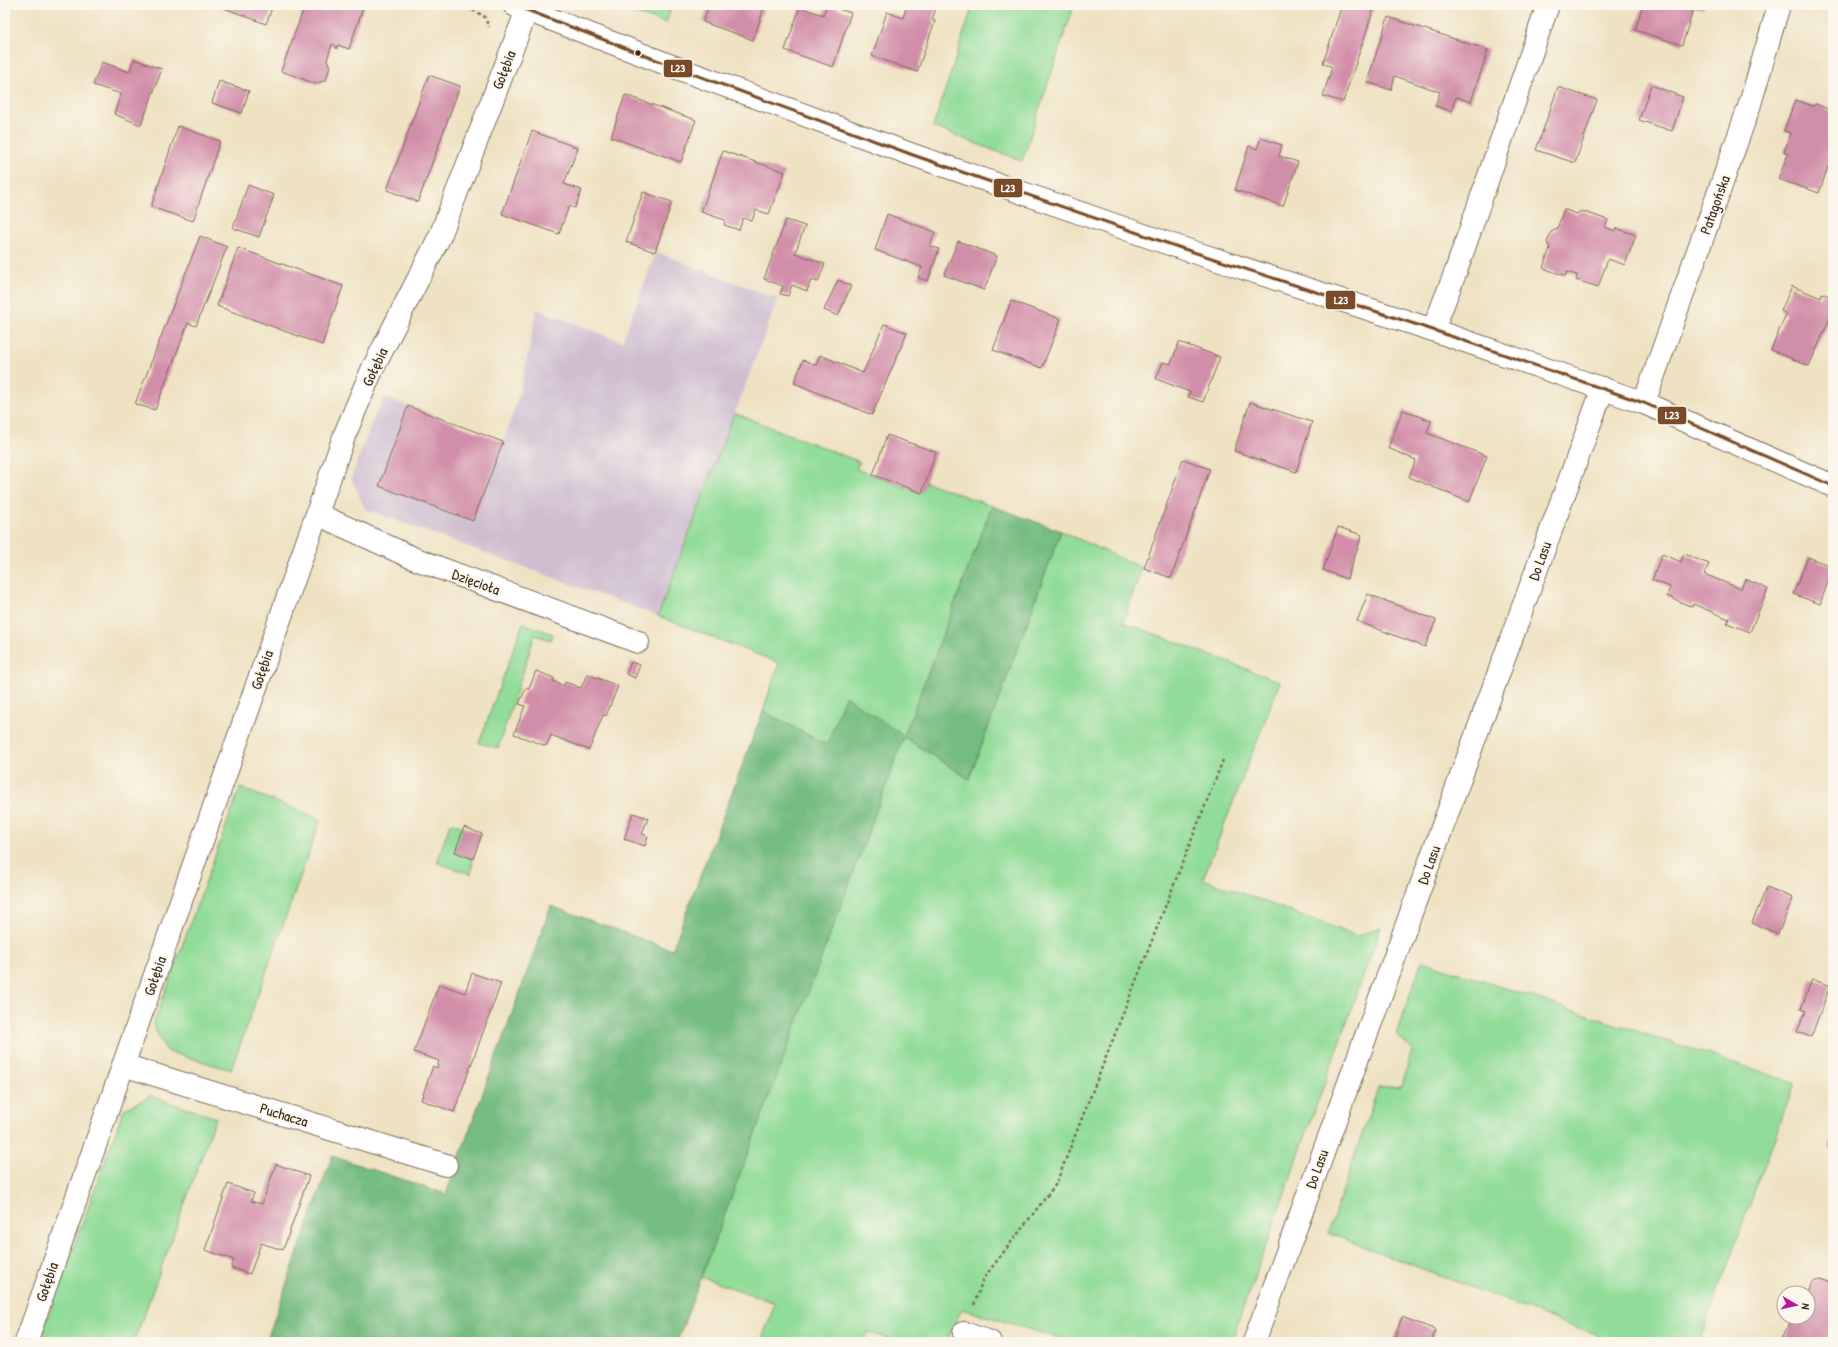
<svg xmlns="http://www.w3.org/2000/svg" width="1838" height="1347" font-family="'Patrick Hand',sans-serif">
	<style>
		.industrial { fill: #cfbed0 }
		.green { fill: #91dc98; stroke: #66835b }
		.forest { fill: #74bc80; stroke: #58734f }
		.building { fill: #d18ea9 }
		.lines { fill: none; stroke-linecap: round; stroke-linejoin: round }
		.minor-casing { stroke: #7a6a58; stroke-width: 24 }
		.path { stroke: #7a6a58; stroke-width: 2.5; stroke-dasharray: 3 3; stroke-linecap: butt }
		.minor { stroke: #fff; stroke-width: 22 }
		.bus-1-casing { stroke: #fbf7ec; stroke-width: 6 }
		.bus-1 { stroke: #7a4b2a; stroke-width: 3 }
		.bus-dot { fill: #3b2a1e; stroke: #fbf7ec; stroke-width: 1.5 }
		.labels { text-anchor: middle; stroke-width: 3.5; stroke-linejoin: round; paint-order: stroke }
		.street-label { font-size: 15px; fill: #3b2a1e; stroke: #fbf7ec }
		.line-badge { stroke: #fbf7ec; stroke-width: 1.5 }
		.badge-label { font-size: 11px; text-anchor: middle; font-weight: bold; fill: #fff }
	</style>
	<rect width="100%" height="100%" fill="#fbf7ec"/>
	<filter id="ink" filterUnits="userSpaceOnUse"><feTurbulence type="fractalNoise" baseFrequency=".025" numOctaves="2"/><feDisplacementMap in="SourceGraphic" scale="8" xChannelSelector="R" yChannelSelector="G"/><feConvolveMatrix kernelMatrix="1 2 1 2 8 2 1 2 1" color-interpolation-filters="sRGB"/></filter>
	<filter id="wash" filterUnits="userSpaceOnUse"><feTurbulence type="fractalNoise" baseFrequency=".012" numOctaves="4" result="noise"/><feDisplacementMap in="SourceGraphic" scale="16" xChannelSelector="R" yChannelSelector="G"/><feGaussianBlur stdDeviation="0.9" result="paint"/><feColorMatrix in="noise" values="0 0 0 0 0 0 0 0 0 0 0 0 0 0 0 0 0 1.4 0 .05"/><feComposite in="paint" operator="in"/></filter>
	<g filter="url(#wash)">
		<rect width="100%" height="100%" fill="#efe2c3"/>
		<path class="industrial" d="M656,252L778,299L658,616L365,509L351,478L372,422L384,397L503,442L520,392L537,309L622,342Z"/>
		<path class="green" d="M606,5H672L666,23Z
			M973,5H1074L1022,161L933,127Z
			M734,413L860,462L856,469L921,493L926,482L992,506L904,736L969,779L1061,531L1142,568L1123,622L1280,682L1203,879L1357,936L1381,927L1231,1342H1072L962,1309L946,1342H900L868,1332L864,1342H761L775,1303L701,1277L904,737L845,696L827,745L763,711L779,663L658,616Z
			M523,623L553,634L551,640L535,635L498,748L479,743Z
			M240,788L321,819L231,1070L166,1051L153,1025Z
			M450,823L464,827L455,852L473,859L471,874L437,863Z
			M1422,961L1795,1083L1699,1342H1615L1328,1233L1378,1088L1402,1086L1412,1049L1396,1034Z
			M151,1096L216,1118L134,1342H39L124,1109Z"/>
		<path class="forest" d="M992,506L1061,531L969,779L904,737L677,1342H266L332,1156L446,1194L551,906L672,950L763,711L827,745L845,696L904,736Z"/>
		<g id="blocks">
			<path class="building" d="M216,5H273L266,24Z
				M305,5H364L349,49L338,45L336,49V46L332,44L327,60L330,67L326,80L316,84L281,71Z
				M709,5H765L753,40L703,22Z
				M827,5L851,13L833,67L785,50L800,7L823,15Z
				M907,5H937L932,20L935,21L917,72L872,56L887,12L903,18Z
				M1342,5H1375L1343,102L1323,96L1332,67L1323,63Z
				M1643,5H1705L1703,9L1694,7L1682,45L1635,30Z
				M1388,17L1488,50L1471,102L1456,97L1451,111L1435,106L1440,92L1395,76L1391,90L1367,82Z
				M134,59L162,69L141,125L114,114L121,94L93,85L102,62L129,72Z
				M429,75L460,86L418,202L387,190Z
				M219,81L249,91L242,113L212,103Z
				M1651,85L1683,97L1672,131L1639,120Z
				M1558,87L1597,100L1575,163L1536,150Z
				M625,95L696,120L681,162L611,137Z
				M1795,100L1813,106L1816,104L1826,108L1828,111L1833,113V169L1828,167L1819,193L1778,179L1788,154L1784,152L1791,133L1784,131Z
				M178,126L220,141L193,221L151,207Z
				M532,131L578,148L564,184L582,190L575,208L569,206L559,234L502,214Z
				M1261,138L1282,145L1279,156L1298,162L1283,206L1235,190L1249,146L1257,149Z
				M723,151L785,172L769,214L756,210L752,221L743,218L739,230L724,225L725,220L701,212Z
				M248,185L274,195L259,237L233,228Z
				M643,192L672,202L655,252L626,242Z
				M1564,209L1576,214L1582,211L1608,220L1605,227L1615,231L1616,228L1636,235L1625,265L1608,259L1598,287L1576,280L1577,275L1567,272L1565,276L1543,268L1550,248L1547,243L1551,232L1557,229Z
				M887,214L935,232L930,246L939,249L928,281L918,278L922,267L875,250Z
				M786,220L805,226L795,253L825,264L818,282L811,280L807,291L792,285L788,296L780,294L783,286L764,279Z
				M200,236L227,247L196,326L188,323L155,410L135,404Z
				M958,241L997,256L984,290L944,275Z
				M238,248L343,286L322,345L217,306Z
				M838,280L851,286L838,316L824,310Z
				M1792,286L1821,298L1822,293L1833,298V311L1809,366L1771,350L1786,314L1781,311Z
				M1011,301L1061,319L1042,368L993,350Z
				M884,324L907,333L872,415L794,383L803,360L816,365L820,355L863,373Z
				M1179,342L1220,357L1203,402L1188,397L1190,392L1156,379L1163,362L1171,364Z
				M1250,402L1312,422L1296,472L1234,451Z
				M408,406L503,442L473,521L379,486Z
				M1403,410L1431,421L1427,433L1487,456L1469,502L1409,477L1416,460L1388,448Z
				M887,435L936,452L922,493L873,475Z
				M1183,459L1210,469L1171,578L1144,568Z
				M1338,527L1362,535L1347,579L1323,570Z
				M1662,554L1681,562L1684,554L1709,564L1704,574L1741,589L1745,579L1768,589L1750,632L1727,623L1729,619L1693,604L1692,607L1667,596L1670,587L1652,580Z
				M1808,557L1833,567L1820,604L1793,594Z
				M1368,594L1436,620L1425,647L1357,621Z
				M631,662L640,665L635,678L626,674Z
				M536,671L554,678L553,681L564,686L565,682L581,688L587,674L618,686L606,716L603,715L589,750L551,735L546,746L514,734L525,706L519,704L526,688L529,689Z
				M633,813L648,818L642,834L648,836L645,846L624,839Z
				M464,827L482,834L473,859L455,852Z
				M1767,887L1793,898L1778,934L1752,923Z
				M472,973L501,983L454,1112L421,1100L433,1066L437,1068L439,1061L414,1052L439,984L465,993Z
				M1812,979L1830,986L1811,1037L1797,1032L1806,1011L1801,1009Z
				M1833,1133V1149L1828,1148Z
				M276,1164L309,1176L283,1250L261,1243L250,1274L231,1268L234,1260L205,1250L228,1184L254,1193L251,1201L262,1204Z
				M1821,1278L1830,1281L1833,1288V1342H1783L1793,1317H1808V1296L1813,1282Z
				M1402,1317L1436,1330L1431,1342H1393Z"/>
		</g>
	</g>
	<g filter="url(#ink)">
		<use href="#blocks" fill-opacity="0" stroke="#7a6a58" stroke-width="1"/>
		<g class="lines">
			<defs>
				<path id="minor" d="M514,5L677,68L913,155L1181,248L1433,330L1644,403L1833,486
					M1433,330L1456,271L1548,5
					M1644,403L1750,104L1779,5
					M317,514L413,558L638,642
					M123,1065L446,1165
					M964,1333L990,1342
					M26,1342L345,434L372,370L440,236L527,10
					M1254,1342L1603,388"/>
			</defs>
			<use href="#minor" class="minor-casing"/>
			<path class="path" d="M462,5L484,16L489,27
				M974,1305L983,1279L1056,1184L1223,760"/>
			<use href="#minor" class="minor"/>
			<defs>
				<path id="bus-1" d="M514,5L677,68L913,155L1181,248L1433,330L1644,403L1833,486"/>
			</defs>
			<use href="#bus-1" class="bus-1-casing"/>
			<use href="#bus-1" class="bus-1"/>
		</g>
	</g>
	<circle class="bus-dot" cx="638" cy="53" r="3.5"/>
	<g class="labels">
		<g class="street-label">
			<text transform="translate(504 70) rotate(-69)" y="5">Gołębia</text>
			<text transform="translate(1715 205) rotate(-70)" y="5">Patagońska</text>
			<text transform="translate(375 367) rotate(-65)" y="5">Gołębia</text>
			<text transform="translate(1540 561) rotate(-70)" y="5">Do Lasu</text>
			<text transform="translate(476 582) rotate(20)" y="5">Dzięcioła</text>
			<text transform="translate(262 670) rotate(-71)" y="5">Gołębia</text>
			<text transform="translate(1429 865) rotate(-70)" y="5">Do Lasu</text>
			<text transform="translate(155 976) rotate(-71)" y="5">Gołębia</text>
			<text transform="translate(284 1115) rotate(17)" y="5">Puchacza</text>
			<text transform="translate(1317 1169) rotate(-70)" y="5">Do Lasu</text>
			<text transform="translate(47 1282) rotate(-71)" y="5">Gołębia</text>
		</g>
	</g>
	<g class="line-badge">
		<rect x="663" y="59" width="30" height="19" rx="4" fill="#7a4b2a"/>
		<rect x="993" y="178" width="30" height="20" rx="4" fill="#7a4b2a"/>
		<rect x="1325" y="290" width="31" height="20" rx="4" fill="#7a4b2a"/>
		<rect x="1657" y="406" width="30" height="19" rx="4" fill="#7a4b2a"/>
	</g>
	<g class="badge-label">
		<text x="678" y="72">L23</text>
		<text x="1008" y="192">L23</text>
		<text x="1341" y="304">L23</text>
		<text x="1672" y="419">L23</text>
	</g>
	<rect width="1838" height="1347" fill="none" stroke="#fbf7ec" stroke-width="20"/>
	<g transform="translate(1796 1305) rotate(99)"><circle r="19" fill="#fbf7ec" stroke="#aea59a"/>
	<path d="M0-3L7 15L0 10L-7 15Z" fill="#b5179e"/>
	<text y="-6" font-size="11" font-weight="bold" text-anchor="middle" fill="#3b2a1e">N</text>
	</g>
</svg>
